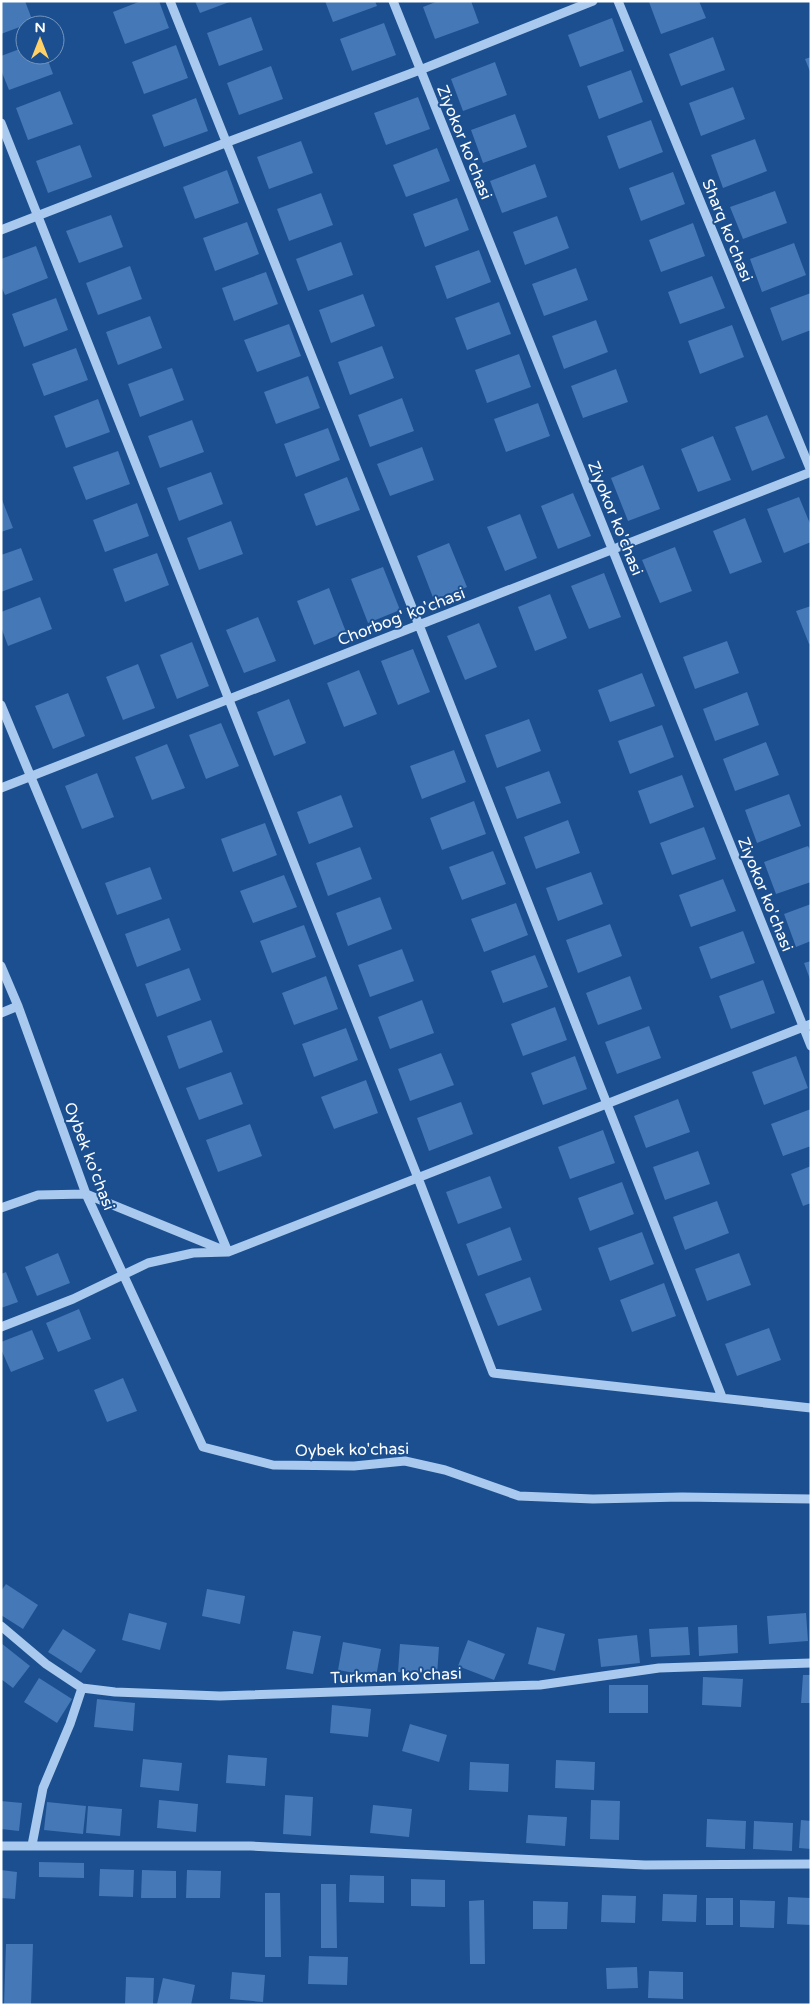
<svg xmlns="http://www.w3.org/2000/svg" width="812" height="2006" font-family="'Varela Round',sans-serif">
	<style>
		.building { fill: #4478b7 }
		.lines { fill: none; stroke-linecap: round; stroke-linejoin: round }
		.minor { stroke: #a9c9ee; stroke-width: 9 }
		.labels { text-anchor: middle; stroke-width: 4; stroke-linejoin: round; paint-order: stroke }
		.street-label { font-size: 16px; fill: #fff; stroke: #1b4f8f }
	</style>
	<rect width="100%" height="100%" fill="#1b4f8f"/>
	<path class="building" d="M1,1H25L33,22L1,34Z
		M141,1H159L169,28L125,44L113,12Z
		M195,1H232L200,13Z
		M325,1H375L377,6L333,22Z
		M438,1H471L479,23L435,39L423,7Z
		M699,1L706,18L661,34L649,2Z
		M251,17L263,50L219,66L207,33Z
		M612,18L624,51L580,67L568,35Z
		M384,23L396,55L352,71L340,39Z
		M713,37L725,70L681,86L669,54Z
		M176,45L188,78L144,94L132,62Z
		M25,47V55H46L53,74L9,90L1,70V56Z
		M811,57V74L805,59Z
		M495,62L507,95L463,111L451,79Z
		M271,66L283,99L239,115L227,83Z
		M631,70L643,102L599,119L587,86Z
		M733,87L745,119L701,136L689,103Z
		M60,91L73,124L28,140L16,108Z
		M418,97L430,129L386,145L374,113Z
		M196,98L208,131L164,147L152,115Z
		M515,114L527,147L483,163L471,130Z
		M651,120L663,152L619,169L607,136Z
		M755,139L767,171L723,188L711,155Z
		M301,141L313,173L269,189L257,157Z
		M80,145L92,177L48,193L36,161Z
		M437,148L450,181L406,197L393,165Z
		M535,164L547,197L502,213L490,181Z
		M227,170L239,203L195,219L183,187Z
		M673,172L685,204L641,221L629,188Z
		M775,191L787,223L743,239L730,207Z
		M321,193L333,225L289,241L277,209Z
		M457,198L469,230L425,247L413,214Z
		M111,215L123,247L79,263L66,231Z
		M557,216L569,248L525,265L513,232Z
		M247,222L259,254L215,271L203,238Z
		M693,223L705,256L661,272L649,240Z
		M341,242L353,275L308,291L296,259Z
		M794,243L806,275L762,292L750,259Z
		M36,246L48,278L5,295L1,286V259Z
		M479,250L491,282L447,299L435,266Z
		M130,266L142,299L98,315L86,283Z
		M576,268L588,300L544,316L532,284Z
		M266,272L278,304L234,321L222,288Z
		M712,276L725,308L680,324L668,292Z
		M811,293V330L782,341L770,308Z
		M363,294L375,326L331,343L319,310Z
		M56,298L68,330L24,347L12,314Z
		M499,302L511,334L467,350L455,318Z
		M150,316L162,348L118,365L106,332Z
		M596,320L608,352L564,369L552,336Z
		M289,324L301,356L257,372L244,340Z
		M732,325L744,357L700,374L688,341Z
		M382,346L394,378L350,395L338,362Z
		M76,348L88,380L44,396L32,364Z
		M519,354L531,387L487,403L475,370Z
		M172,368L184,400L140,417L128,384Z
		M616,369L628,402L583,418L571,386Z
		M308,376L320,408L276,424L264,392Z
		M402,398L414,431L370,447L358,415Z
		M98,399L110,432L66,448L54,416Z
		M538,403L550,436L506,452L494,419Z
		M767,415L785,458L752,471L735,427Z
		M192,420L204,452L160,468L148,436Z
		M328,428L340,460L296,477L284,444Z
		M713,436L731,480L698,492L681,449Z
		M422,447L434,480L390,496L377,464Z
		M118,451L130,484L86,500L73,467Z
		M643,465L660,509L628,521L611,478Z
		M211,472L223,504L179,521L167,488Z
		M347,477L360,510L316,526L304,494Z
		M573,493L591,536L558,549L541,506Z
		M1,497L13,528L1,532Z
		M799,497L811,526V542L784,553L767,509Z
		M137,503L149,536L105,552L93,520Z
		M520,514L537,558L505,571L487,527Z
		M745,518L762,562L730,574L713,531Z
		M231,521L243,554L199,570L187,538Z
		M449,543L467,587L434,600L417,556Z
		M675,547L692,591L660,603L642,560Z
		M21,548L33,580L1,592V555Z
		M157,553L169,585L125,602L113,569Z
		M383,567L400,610L368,623L351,579Z
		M604,573L621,617L589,629L571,586Z
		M329,588L346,632L314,645L297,601Z
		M550,594L567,638L535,651L518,607Z
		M40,597L52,629L8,646L1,627V612Z
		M811,606V643L809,644L796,611Z
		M258,617L276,661L244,673L226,630Z
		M479,623L497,667L465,680L447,636Z
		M727,641L739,673L695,689L683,657Z
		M192,642L209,686L177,699L160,655Z
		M413,649L430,692L398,705L381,661Z
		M138,664L155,708L123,720L106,677Z
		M359,670L377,714L344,727L327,683Z
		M642,673L655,706L610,722L598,690Z
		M747,692L759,725L715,741L703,709Z
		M68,693L85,736L53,749L35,706Z
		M289,699L306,743L274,756L257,712Z
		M529,719L541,751L497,768L485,735Z
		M221,723L239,766L206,779L189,735Z
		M662,725L674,757L630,774L618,741Z
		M766,742L779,775L735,791L723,759Z
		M167,744L185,788L152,800L135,757Z
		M454,750L466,782L422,799L410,766Z
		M549,771L561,803L517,819L505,787Z
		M97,773L114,817L82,829L65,786Z
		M682,775L694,807L650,824L638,791Z
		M789,794L801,826L757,843L745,810Z
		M341,795L353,827L309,844L297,812Z
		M474,801L486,834L442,850L430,818Z
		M568,820L580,853L536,869L524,837Z
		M265,823L277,855L233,872L221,839Z
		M704,827L716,859L672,875L660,843Z
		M808,846L811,852V882L776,894L764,862Z
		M360,847L372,879L328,896L316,863Z
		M493,851L506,884L462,900L449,867Z
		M150,867L162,899L117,915L105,883Z
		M591,872L603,904L558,921L546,888Z
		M284,875L297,907L253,923L240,891Z
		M723,879L736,911L691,927L679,895Z
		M380,897L392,929L348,946L336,913Z
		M516,903L528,935L484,952L471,919Z
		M811,904V941L796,947L784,914Z
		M169,918L181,950L137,967L125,934Z
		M610,924L622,956L578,973L566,940Z
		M304,925L316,957L272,973L260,941Z
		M743,931L755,963L711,979L699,947Z
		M402,949L414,981L370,997L358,965Z
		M535,955L548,987L503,1003L491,971Z
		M811,961V982L804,963Z
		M189,968L201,1000L157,1017L145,984Z
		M326,976L338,1009L294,1025L282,993Z
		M630,976L642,1009L598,1025L586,993Z
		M763,980L775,1013L731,1029L719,996Z
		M422,1000L434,1033L390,1049L378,1017Z
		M555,1007L567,1040L523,1056L511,1024Z
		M211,1020L223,1052L179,1069L167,1036Z
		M649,1026L661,1058L617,1074L605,1042Z
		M346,1028L358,1060L314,1077L302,1044Z
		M441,1053L454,1085L410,1101L398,1069Z
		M575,1056L587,1089L543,1105L531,1073Z
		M796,1056L808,1088L764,1105L752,1072Z
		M231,1072L243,1104L199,1120L186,1088Z
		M366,1080L378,1113L334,1129L321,1097Z
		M678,1099L690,1132L646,1148L634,1116Z
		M461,1102L473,1134L429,1151L417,1118Z
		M811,1109V1146L783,1156L771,1124Z
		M250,1124L262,1156L218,1172L206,1140Z
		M603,1130L615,1163L570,1179L558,1147Z
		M698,1151L710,1184L665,1200L653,1167Z
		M811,1166V1203L803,1206L791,1174Z
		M490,1176L502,1208L458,1224L446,1192Z
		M622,1182L634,1214L590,1231L578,1198Z
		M717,1201L729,1233L685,1250L673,1217Z
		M510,1227L522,1260L478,1276L466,1244Z
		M642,1232L654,1264L610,1281L598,1248Z
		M58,1253L70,1283L37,1296L25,1267Z
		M739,1253L751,1285L707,1301L695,1269Z
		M6,1272L18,1302L1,1308V1274Z
		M530,1277L542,1310L498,1326L485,1294Z
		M664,1283L676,1316L632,1332L620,1300Z
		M79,1309L91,1339L58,1352L46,1323Z
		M769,1328L781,1360L737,1376L725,1344Z
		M32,1330L44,1359L11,1372L1,1349V1342Z
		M123,1378L137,1411L107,1422L94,1390Z
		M6,1584L38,1605L23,1629L1,1615V1591Z
		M207,1589L245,1596L240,1624L202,1616Z
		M129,1613L167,1623L160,1650L122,1640Z
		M806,1613L808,1641L769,1644L767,1616Z
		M737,1625L738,1653L699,1656L698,1627Z
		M537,1627L565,1634L555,1671L528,1664Z
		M688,1627L690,1655L651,1657L649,1629Z
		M63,1629L96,1650L81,1673L48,1652Z
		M293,1631L321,1636L313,1674L286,1669Z
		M637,1635L640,1663L601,1667L598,1639Z
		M468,1640L505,1654L494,1680L458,1666Z
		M343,1642L381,1649L376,1677L338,1670Z
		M1,1643L30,1666L13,1688L1,1679Z
		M400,1644L439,1647L437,1675L398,1672Z
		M803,1675H811V1703H801Z
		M703,1677L743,1679L741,1707L702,1705Z
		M39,1678L72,1699L57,1723L24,1702Z
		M609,1685H648V1713H609Z
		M97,1699L135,1703L133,1731L94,1727Z
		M332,1705L371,1709L368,1737L330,1733Z
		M410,1724L447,1735L439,1762L402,1751Z
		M228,1755L267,1758L265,1786L226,1783Z
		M143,1759L182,1763L179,1791L140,1787Z
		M556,1760L595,1762L594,1790L555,1788Z
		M470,1762L509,1764L508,1792L469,1790Z
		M285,1795L313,1797L311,1836L283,1834Z
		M159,1800L198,1804L196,1832L157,1828Z
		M591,1800L620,1801L619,1840L590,1839Z
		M1,1801L22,1803L19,1831L1,1829Z
		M47,1802L86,1806L83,1834L44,1830Z
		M373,1805L412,1809L409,1837L370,1833Z
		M88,1806L122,1809L120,1836L86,1833Z
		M528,1815L567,1817L565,1846L526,1843Z
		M707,1819L746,1821L745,1849L706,1847Z
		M801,1820L811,1821V1849L799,1848Z
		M754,1821L793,1823L792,1851L753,1849Z
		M39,1862L84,1863V1878L39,1877Z
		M100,1869L134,1870L133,1897L99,1896Z
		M1,1870L17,1872L15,1899L1,1898Z
		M142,1870L176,1871V1898H141Z
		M187,1870L221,1871L220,1898H186Z
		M350,1875L384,1876V1903L349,1902Z
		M411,1879L445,1880V1907L411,1906Z
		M321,1884H336L337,1948H321Z
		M265,1893H280L281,1957H265Z
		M663,1894L697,1895L696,1922L662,1921Z
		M602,1895L636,1896L635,1923L601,1922Z
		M788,1897L811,1898V1925L787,1924Z
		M706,1898H733V1925H706Z
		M484,1900L485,1964H470L469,1901Z
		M740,1900L775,1901L774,1928L740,1927Z
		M533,1901L568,1902L567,1929H533Z
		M6,1944H33L31,2005H4Z
		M309,1956L348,1957L347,1985L308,1984Z
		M637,1967L638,1988L607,1989L606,1968Z
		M649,1971L683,1972V1999L648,1998Z
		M232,1972L265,1975L263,2002L230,1999Z
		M126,1977L154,1978L153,2005H125Z
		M163,1978L195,1985L191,2005L157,2004Z"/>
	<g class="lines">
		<path class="minor" d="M170,1L419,625L722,1397
			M393,1L811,1046
			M618,1L811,471
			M1,123L418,1178L493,1373L811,1408
			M1,230L225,143L420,70L593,1
			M1,705L228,1252
			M1,788L811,472
			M1,966L18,1006L86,1194L203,1447L273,1465L354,1466L405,1461L445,1470L519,1496L593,1499L682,1497L811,1499
			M1,1013L18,1006
			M1,1208L38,1195L86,1194L223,1250
			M1,1327L73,1299L148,1263L193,1253L228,1252L811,1024
			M1,1626L46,1664L82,1688L115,1692L220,1696L540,1685L659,1668L811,1663
			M32,1845L43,1788L70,1724L82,1688
			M1,1846H251L645,1865L811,1864"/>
	</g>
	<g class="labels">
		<g class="street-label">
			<text transform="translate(465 142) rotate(68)" y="6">Ziyokor ko'chasi</text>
			<text transform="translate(728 230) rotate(68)" y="6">Sharq ko'chasi</text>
			<text transform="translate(616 518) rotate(68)" y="6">Ziyokor ko'chasi</text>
			<text transform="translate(401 616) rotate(-21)" y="6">Chorbog' ko'chasi</text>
			<text transform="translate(766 894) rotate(68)" y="6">Ziyokor ko'chasi</text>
			<text transform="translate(90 1156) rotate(69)" y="6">Oybek ko'chasi</text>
			<text transform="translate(352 1449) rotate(-1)" y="6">Oybek ko'chasi</text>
			<text transform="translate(396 1675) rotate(-2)" y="6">Turkman ko'chasi</text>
		</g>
	</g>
	<rect width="812" height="2006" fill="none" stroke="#ffffff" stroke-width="5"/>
	<g transform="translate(40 40)"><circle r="24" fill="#1b4f8f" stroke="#7695bc"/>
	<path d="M0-4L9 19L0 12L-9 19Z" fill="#ffd166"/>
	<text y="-8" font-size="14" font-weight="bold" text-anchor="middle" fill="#ffffff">N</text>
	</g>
</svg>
